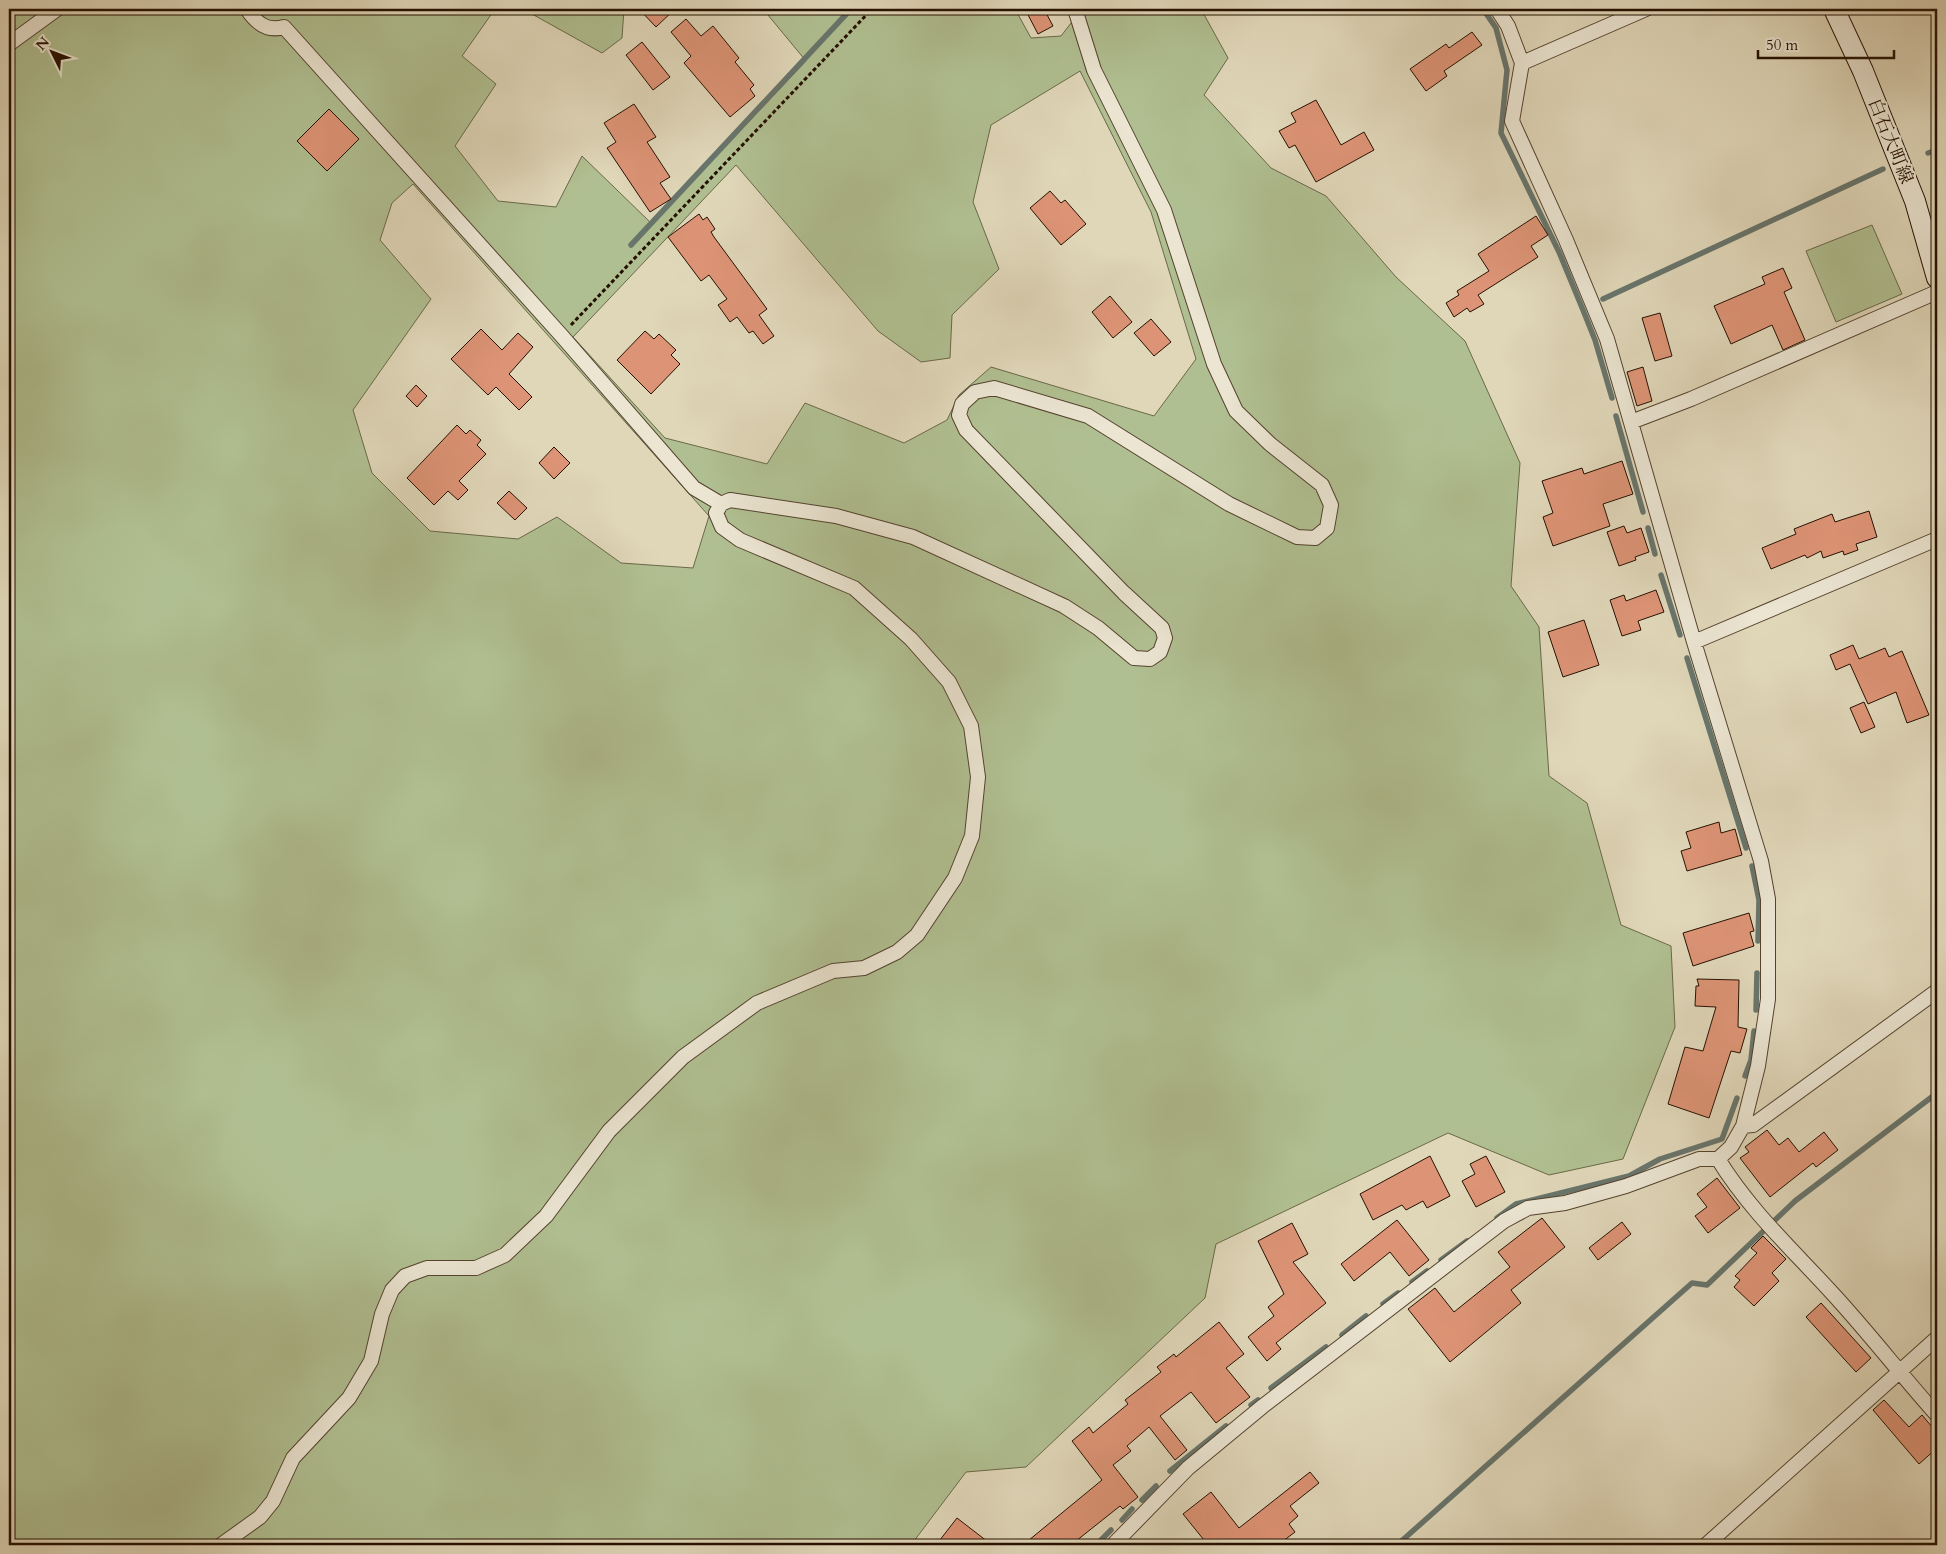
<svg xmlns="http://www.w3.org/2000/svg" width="1946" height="1554" font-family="Cardo,'Noto Serif JP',serif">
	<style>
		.green { fill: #b0bf91; stroke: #6a6848; fill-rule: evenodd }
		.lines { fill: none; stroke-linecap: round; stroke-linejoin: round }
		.stream { stroke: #68756c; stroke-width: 5.5 }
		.building { fill: #dd9476; stroke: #251000 }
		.street-casing { stroke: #54422e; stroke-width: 16 }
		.secondary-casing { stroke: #251000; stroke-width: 22 }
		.path { stroke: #251000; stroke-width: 3; stroke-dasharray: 4 2.5; stroke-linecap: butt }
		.street { stroke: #ebe5d2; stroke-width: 14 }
		.secondary { stroke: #ebe5d2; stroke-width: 20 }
		.labels { text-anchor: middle; stroke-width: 4; stroke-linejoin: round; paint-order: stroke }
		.street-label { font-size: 18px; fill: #251000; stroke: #ebe5d2 }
	</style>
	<rect width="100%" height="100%" fill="#e0d7b9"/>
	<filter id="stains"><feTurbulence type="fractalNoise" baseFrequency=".004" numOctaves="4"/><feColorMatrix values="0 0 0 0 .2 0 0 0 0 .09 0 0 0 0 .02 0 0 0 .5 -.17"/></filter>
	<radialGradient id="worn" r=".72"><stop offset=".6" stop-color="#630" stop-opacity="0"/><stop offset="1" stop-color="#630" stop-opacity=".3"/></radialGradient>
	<path class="green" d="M9,9H495L462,56L496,84L455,146L498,201L556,207L582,156L652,224L806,61L763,9H1015L1031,38L1061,36L1082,9H1201L1228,58L1204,95L1271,168L1326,196L1396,277L1465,341L1520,463L1511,586L1539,627L1549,776L1587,803L1621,925L1671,946L1675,1027L1623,1159L1549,1175L1448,1133L1216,1244L1205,1298L1026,1467L966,1472L911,1545H9ZM1080,71L1151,212L1196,359L1154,416L991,367L959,395L947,420L904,443L805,403L767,464L665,438L573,337L736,165L878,331L921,362L950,358L952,315L999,269L973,202L991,125ZM413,184L709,516L693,568L621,563L557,517L518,539L430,531L372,473L353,410L431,299L380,240L392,203Z
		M523,9H624L622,38L602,53Z
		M1872,225L1902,294L1836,322L1806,251Z"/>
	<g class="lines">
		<path class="stream" d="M1483,9L1496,28L1507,70L1501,133L1559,252L1583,310L1595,340L1612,398
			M1928,153L1937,150
			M631,245L851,9
			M1603,299L1883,169
			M1616,416L1643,512
			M1648,528L1655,554
			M1661,575L1680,635
			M1687,658L1746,848
			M1752,866L1759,900L1758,941
			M1756,1010L1757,973
			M1745,1076L1751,1060L1754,1031
			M1497,1218L1516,1204L1629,1176L1660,1159L1722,1139L1737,1098
			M1441,1260L1467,1241
			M1412,1282L1427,1271
			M1383,1304L1398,1293
			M1342,1335L1366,1316
			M1271,1388L1326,1347
			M1251,1405L1258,1400
			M1170,1471L1226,1426
			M1142,1500L1156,1486
			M1122,1520L1132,1509
			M1096,1545L1111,1530
			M1397,1545L1692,1283L1707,1285L1795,1201L1937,1093"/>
	</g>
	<path class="building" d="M639,9H675L656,27Z
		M1025,9H1044L1053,26L1038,34Z
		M686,19L701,36L713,26L739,58L735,62L754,85L750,89L755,96L730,117L684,63L691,56L671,32Z
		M1472,32L1482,45L1444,71L1447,76L1426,91L1410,69L1446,44L1449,48Z
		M642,42L670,77L653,90L626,55Z
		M1316,100L1341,145L1364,132L1374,150L1316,182L1295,145L1289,148L1279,131L1296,122L1291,113Z
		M634,104L656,137L647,142L670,177L660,183L671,199L650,212L607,148L616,142L604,123Z
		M329,109L359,139L327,171L297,141Z
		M1050,191L1061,203L1065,200L1086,224L1061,245L1030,208Z
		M699,214L703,220L707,217L715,229L711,232L714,237L767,309L759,315L774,336L763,344L753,331L749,333L737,317L730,322L718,305L727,299L709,275L701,281L668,237Z
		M1536,216L1548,235L1531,246L1538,257L1478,295L1484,304L1470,312L1467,308L1454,317L1446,303L1459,295L1457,291L1489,271L1478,254Z
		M1783,268L1792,288L1784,292L1805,340L1783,350L1772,325L1731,344L1714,306L1765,284L1762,277Z
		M1110,296L1132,322L1113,338L1092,312Z
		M1660,313L1672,356L1655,361L1642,318Z
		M1151,319L1171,342L1154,356L1134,333Z
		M481,329L502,350L518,333L533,347L509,374L532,397L519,410L496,387L488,395L451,359Z
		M645,331L654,339L659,334L676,350L671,355L680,364L651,394L617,360Z
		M1643,367L1652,401L1637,406L1627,372Z
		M416,385L427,396L417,407L406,396Z
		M457,425L466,434L470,430L481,440L477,445L486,454L459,481L468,490L458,500L448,491L434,505L407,478Z
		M554,447L570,463L554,479L539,463Z
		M1622,461L1633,494L1603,504L1610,526L1553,546L1543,517L1553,513L1542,481L1582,468L1584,474Z
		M509,491L527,508L515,520L497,503Z
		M1869,511L1877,537L1856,544L1858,550L1844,555L1843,551L1823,558L1821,551L1807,558L1805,555L1771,569L1762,548L1796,534L1794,529L1832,514L1835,522Z
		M1624,526L1627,533L1641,528L1649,552L1635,557L1636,560L1619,566L1607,532Z
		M1656,590L1664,612L1638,621L1641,630L1622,636L1610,600L1624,595L1626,601Z
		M1584,620L1599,665L1563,677L1548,632Z
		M1853,645L1859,659L1885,648L1889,657L1902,651L1929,715L1907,723L1896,692L1868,704L1850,664L1836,670L1830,655Z
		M1864,702L1875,727L1861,733L1850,708Z
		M1719,822L1721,833L1735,829L1742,855L1687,871L1681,851L1691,848L1686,832Z
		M1749,913L1754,931L1750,932L1754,946L1693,966L1683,933Z
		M1697,979L1739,980L1738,1027L1747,1029L1740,1053L1731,1051L1709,1118L1668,1104L1685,1047L1703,1051L1716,1007L1695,1006L1696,986H1699Z
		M1767,1130L1779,1145L1788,1138L1799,1152L1824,1132L1838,1150L1816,1167L1813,1163L1770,1197L1740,1158L1749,1152L1745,1147Z
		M1430,1156L1450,1196L1427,1208L1423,1201L1406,1210L1402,1205L1373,1220L1360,1194Z
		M1486,1156L1505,1192L1476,1207L1462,1181L1475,1174L1470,1164Z
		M1717,1178L1740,1208L1708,1233L1695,1216L1707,1207L1697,1194Z
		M1542,1218L1565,1247L1511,1290L1521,1303L1450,1362L1408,1309L1435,1288L1454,1312L1510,1267L1498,1252Z
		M1397,1220L1429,1260L1409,1276L1390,1252L1354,1281L1341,1264Z
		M1622,1222L1631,1234L1598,1260L1589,1248Z
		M1292,1223L1308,1254L1293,1262L1326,1303L1276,1343L1281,1349L1267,1361L1248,1337L1274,1316L1268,1307L1284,1294L1258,1241Z
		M1763,1236L1786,1259L1772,1273L1779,1281L1754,1306L1734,1287L1740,1280L1735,1276L1757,1253L1751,1248Z
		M1821,1303L1871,1358L1856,1372L1806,1317Z
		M1219,1322L1244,1354L1226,1368L1250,1397L1216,1423L1191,1392L1160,1416L1187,1450L1175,1460L1149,1427L1127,1446L1131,1451L1113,1465L1138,1497L1123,1509L1120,1506L1071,1545H1023L1102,1480L1072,1441L1089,1427L1093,1433L1128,1404L1125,1400L1161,1372L1157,1367L1174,1354L1176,1357Z
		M1884,1400L1909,1427L1922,1415L1937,1433V1448L1919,1464L1873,1410Z
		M1310,1472L1319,1483L1290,1506L1298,1516L1289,1524L1295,1532L1278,1545H1208L1183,1514L1211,1492L1239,1528Z
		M957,1518L992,1545H936Z"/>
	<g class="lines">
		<defs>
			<path id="street" d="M247,9C256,23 267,32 284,27L561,335L694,488L721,504
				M9,44L57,9
				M1522,63L1646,9
				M1631,422L1691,399L1937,292
				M1694,642L1937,539
				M1743,1126L1753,1125L1937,991
				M1718,1159C1751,1212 1792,1249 1833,1294C1869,1333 1902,1376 1937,1415
				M221,1545L260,1517L273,1501L293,1458L349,1398L371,1361L382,1314L392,1290L405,1276L427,1268H476L505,1255L546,1216L609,1131L683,1057L757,1003L833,971L864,968L897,952L917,935L955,878L972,836L978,777L971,726L949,682L911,639L854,588L740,540L722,527L716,513L721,504L730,500L836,516L913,537L1064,606L1098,628L1134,658L1150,659L1160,652L1165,638L1162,628L1124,593L966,430L959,415L962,404L975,392L994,388L1088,416L1229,504L1297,537L1315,538L1327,528L1331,505L1322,485L1270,444L1236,411L1214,364L1164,210L1094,70L1075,9
				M1113,1545L1188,1468L1263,1406L1504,1221L1528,1208L1565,1203L1626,1186L1699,1159H1718L1731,1147L1743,1126L1758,1066L1768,999V899L1761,861L1694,642L1607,339L1566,240L1512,121L1522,63L1508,26L1497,9
				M1706,1545L1937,1338"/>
			<path id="secondary" d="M1834,9L1863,71L1915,201L1937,278"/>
		</defs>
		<use href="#street" class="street-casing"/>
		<use href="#secondary" class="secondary-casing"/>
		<path class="path" d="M571,325L872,9"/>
		<use href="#street" class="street"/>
		<use href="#secondary" class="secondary"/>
	</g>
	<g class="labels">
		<g class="street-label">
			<text transform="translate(1891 141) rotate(68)" y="6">白石大町線</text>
		</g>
	</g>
	<rect width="1946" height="1554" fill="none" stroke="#e0d7b9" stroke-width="30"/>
	<rect x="10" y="10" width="1926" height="1534" fill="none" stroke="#251000" stroke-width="2.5"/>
	<rect x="15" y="15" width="1916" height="1524" fill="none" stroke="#251000"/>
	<g transform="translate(52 52) rotate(312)" stroke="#ebe5d2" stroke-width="4" paint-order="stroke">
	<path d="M0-4L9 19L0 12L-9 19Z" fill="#251000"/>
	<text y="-8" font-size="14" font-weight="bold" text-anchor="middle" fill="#251000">N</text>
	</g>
	<path d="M1758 50v8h136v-8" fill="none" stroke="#251000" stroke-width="2.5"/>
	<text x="1766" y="50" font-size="15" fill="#251000" stroke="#ebe5d2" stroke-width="4" paint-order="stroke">50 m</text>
	<rect width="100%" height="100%" filter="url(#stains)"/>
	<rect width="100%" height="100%" fill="url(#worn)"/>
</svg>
